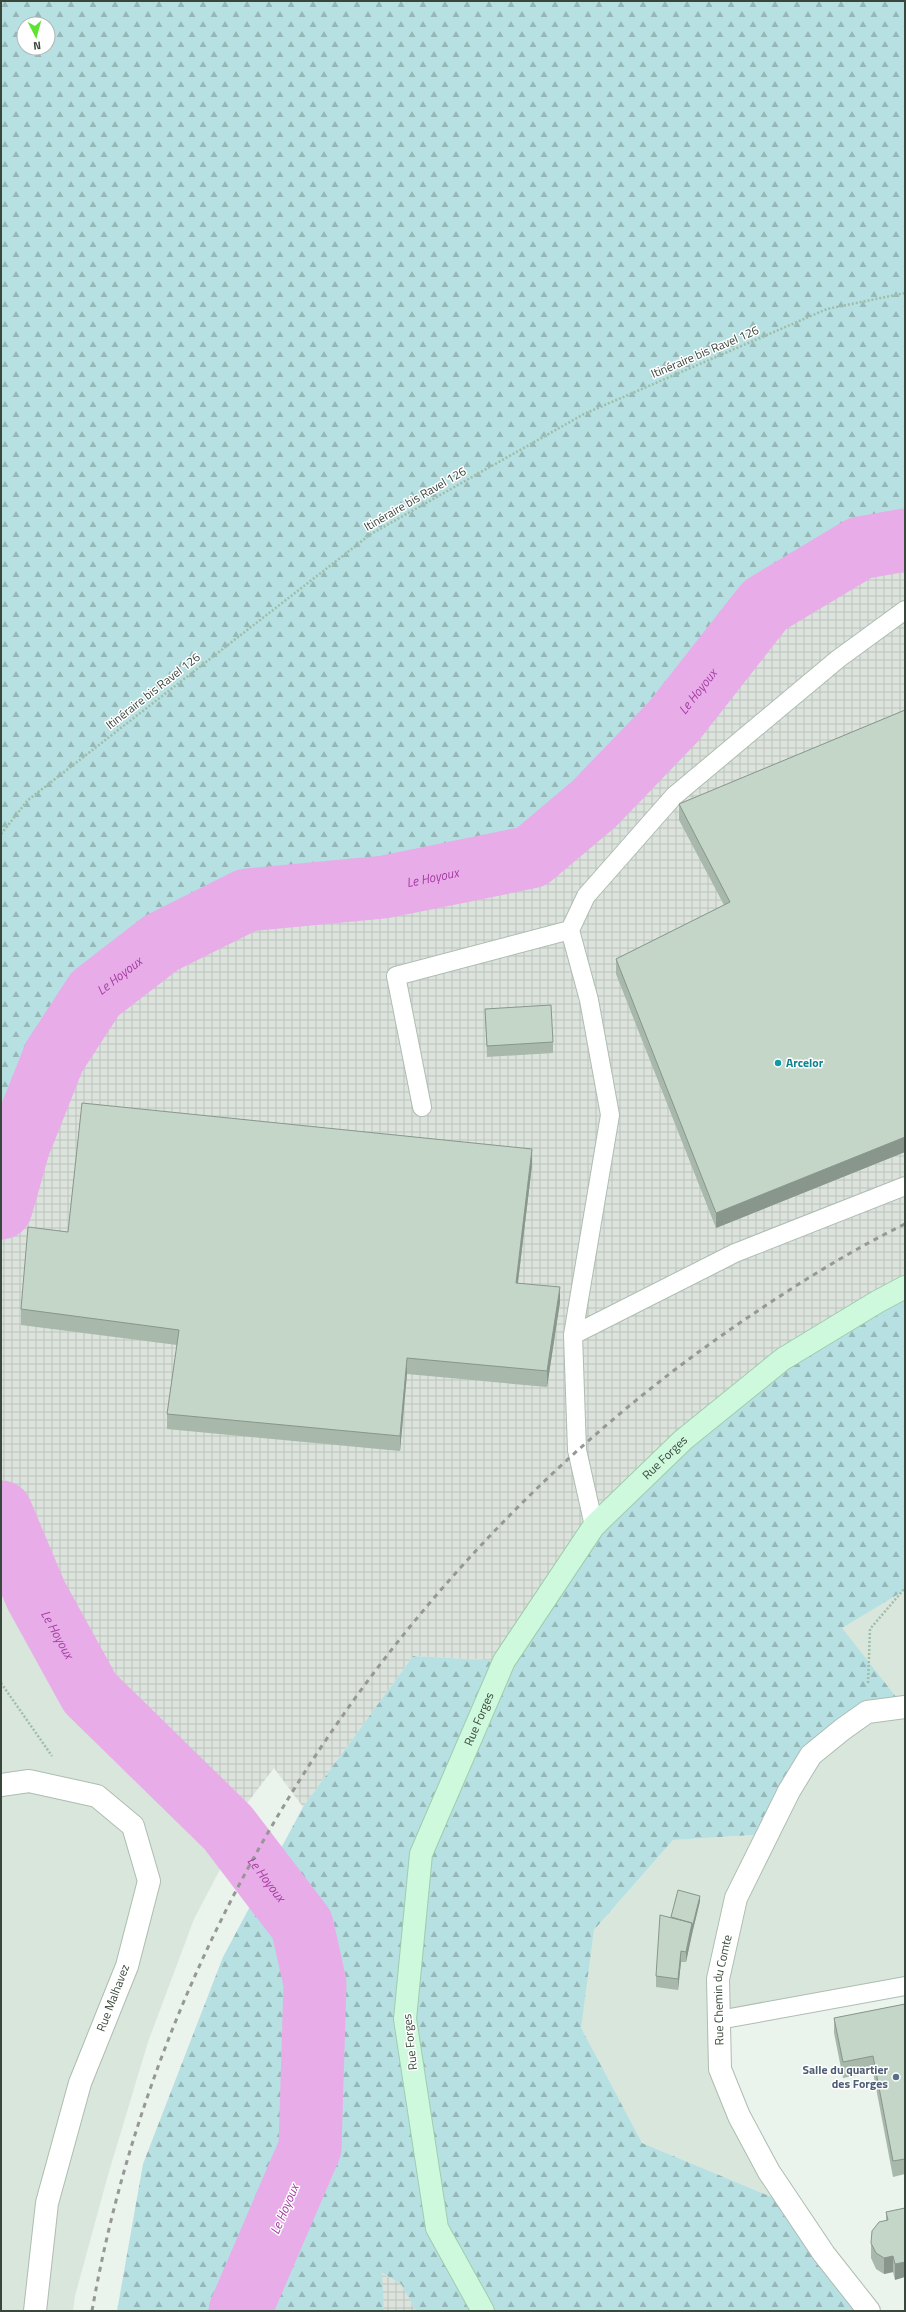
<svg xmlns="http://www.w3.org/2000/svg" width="906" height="2312" font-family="'Titillium Web',sans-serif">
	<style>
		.residential { fill: #d8e6dc }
		.industrial { fill: url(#industrial-grid) }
		.forest { fill: url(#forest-firs); fill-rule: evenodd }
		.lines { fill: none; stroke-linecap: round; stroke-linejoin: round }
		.river { stroke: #e8ade8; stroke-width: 63 }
		.service-casing { stroke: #adbdb1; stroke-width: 20 }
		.minor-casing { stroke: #adbdb1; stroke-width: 24 }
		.secondary-casing { stroke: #9ecdae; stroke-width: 24 }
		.path { stroke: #a0bda7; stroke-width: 2.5; stroke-dasharray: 2 2; stroke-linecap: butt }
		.service { stroke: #fff; stroke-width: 18 }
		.minor { stroke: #fff; stroke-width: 22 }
		.secondary { stroke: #cef9dd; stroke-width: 22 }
		.rail { stroke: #979797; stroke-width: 3; stroke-dasharray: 5 5; stroke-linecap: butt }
		.wall { fill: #a8b8ab }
		.shaded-wall { fill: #88968b }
		.building { fill: #c3d6c7; stroke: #88968b }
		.culture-dot { fill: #0f9aa8; stroke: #fff; stroke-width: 1.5 }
		.service-dot { fill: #5c6f8a; stroke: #fff; stroke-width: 1.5 }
		.labels { text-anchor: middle; stroke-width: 3; stroke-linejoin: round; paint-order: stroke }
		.street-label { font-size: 12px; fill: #39463b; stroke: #fff }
		.culture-label { font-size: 12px; font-weight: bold; fill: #0d838f; stroke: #fff; text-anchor: start }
		.service-label { font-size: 12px; font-weight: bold; fill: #4e5e75; stroke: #fff; text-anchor: end }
		.water-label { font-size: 13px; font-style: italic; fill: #a63da4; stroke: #fff }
	</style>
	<defs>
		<pattern id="industrial-grid" width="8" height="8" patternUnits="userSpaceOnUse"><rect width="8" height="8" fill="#dbe3dc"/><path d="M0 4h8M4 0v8" fill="none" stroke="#bdc4be"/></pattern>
		<pattern id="forest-firs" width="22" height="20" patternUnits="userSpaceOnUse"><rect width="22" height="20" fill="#b7e0e2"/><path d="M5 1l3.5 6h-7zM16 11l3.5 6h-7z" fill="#96b7b8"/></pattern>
	</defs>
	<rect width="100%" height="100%" fill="#eaf3ec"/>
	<path class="residential" d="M1,1512L36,1595L236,1839L194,1919L148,2042L108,2175L75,2296L73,2311H1Z
		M905,1590V1986L719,2020L720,2070L791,2205L642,2143L580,2029L594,1930L673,1840L766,1834L843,1729L904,1707L841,1628Z"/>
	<path class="industrial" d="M905,540V1287L504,1661L413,1656L303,1807L274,1768L228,1828L90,1693L36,1595L1,1512V1208L19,1145L54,1057L95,994L161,943L247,900L384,887L531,857L594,804L674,721L765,605L860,548Z
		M381,2273L401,2284L416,2311H384Z"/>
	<path class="forest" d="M1,1H905V540L860,548L765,605L674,721L594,804L531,857L384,887L248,900L161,943L95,994L54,1057L19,1145L1,1208ZM24,24H48V48H24Z
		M905,1287V1590L842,1628L904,1707L843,1729L766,1834L673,1840L594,1930L581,2028L642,2143L791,2205L869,2311H416L401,2284L382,2273L384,2311H117L143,2164L223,1957L303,1807L413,1656L504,1661L594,1526L683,1440Z"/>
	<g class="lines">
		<g class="river">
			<path id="s1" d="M1,1208L19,1145L54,1057L95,994L161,943L247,900L384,887L531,857L594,804L674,721L765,605L860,548L905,540"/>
			<path id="s2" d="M1,1512L36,1595L90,1693L228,1828L302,1925L315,1983L310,2148L240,2311"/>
		</g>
		<defs>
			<path id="service" d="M570,930L586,896L674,796L838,659L905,610
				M422,1107L396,976L570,930L589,1000L610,1115L573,1335L577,1450L594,1526
				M573,1335L735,1253L905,1186
				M719,2020L905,1986"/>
			<g id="minor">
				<path d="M1,1785L29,1781L97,1796L133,1826L149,1881L127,1966L80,2083L47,2203L35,2311"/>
				<path id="s3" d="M869,2311L824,2254L769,2172L739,2116L720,2069L718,1979L736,1898L789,1791L811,1755L843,1729L867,1712L905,1707"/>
			</g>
			<g id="secondary">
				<path id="s4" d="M483,2311L437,2228L405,2019L421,1854L504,1661L594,1526L683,1440L783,1359L877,1302L905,1287"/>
			</g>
		</defs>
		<use href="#service" class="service-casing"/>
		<use href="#minor" class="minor-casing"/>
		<use href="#secondary" class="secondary-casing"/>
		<path class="path" d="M1,834L28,800L371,534L584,414L827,309L905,293
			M1,1683L52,1756
			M868,1683L870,1629L905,1588"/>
		<use href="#service" class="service"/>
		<use href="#minor" class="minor"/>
		<use href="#secondary" class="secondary"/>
		<path class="rail" d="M92,2311C163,1907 414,1540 753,1314C802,1281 852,1250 905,1224"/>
	</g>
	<path class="wall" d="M905,710V1152L716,1228L616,974V959L724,905L679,820V804Z
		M485,1009L553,1042V1053L487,1057Z
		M532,1165L518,1283L560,1302L547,1387L407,1374L400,1451L167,1429V1414L177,1345L21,1325V1309L68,1232Z
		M700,1901L692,1934L686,1962H681L678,1990L656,1987V1976L671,1917Z
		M905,2004V2174L893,2177L873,2072L843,2078L834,2033V2018Z
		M905,2208L895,2280L893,2272L884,2274L876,2269L871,2258V2243L886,2220V2212Z"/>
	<path class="shaded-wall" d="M905,1137V1152L716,1228V1213Z
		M532,1149V1165L516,1298V1283Z
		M560,1287V1302L547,1387V1371Z
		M407,1358V1374L400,1451V1436Z
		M700,1896V1901L692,1934L686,1962V1952L692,1923Z
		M681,1951V1962L678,1990V1979Z
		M893,2256V2272L884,2274V2258Z
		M905,2262V2277L895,2280V2264Z"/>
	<path class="building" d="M905,710V1137L716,1213L616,959L730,902L679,804Z
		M551,1005L553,1042L487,1046L485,1009Z
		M82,1103L532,1149L516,1283L560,1287L547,1371L407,1358L400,1436L167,1414L179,1330L21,1309L28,1227L68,1232Z
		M678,1890L700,1896L692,1928V1923L671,1917Z
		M660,1915L692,1923L686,1952L681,1951L678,1979L656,1976Z
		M905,2004V2159L893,2161L873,2056L843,2062L834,2018Z
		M905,2208V2262L895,2264L893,2256L884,2258L876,2253L871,2243L872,2231L879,2222L888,2220L886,2212Z"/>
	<circle class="culture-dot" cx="778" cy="1063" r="4"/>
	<circle class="service-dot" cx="896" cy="2077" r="4"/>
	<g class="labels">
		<g class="street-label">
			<text transform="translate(705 352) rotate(-23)" y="4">Itinéraire bis Ravel 126</text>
			<text transform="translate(415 499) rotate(-30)" y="4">Itinéraire bis Ravel 126</text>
			<text transform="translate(153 691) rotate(-38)" y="4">Itinéraire bis Ravel 126</text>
			<text dy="4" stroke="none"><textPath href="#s4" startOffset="943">Rue Forges</textPath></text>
			<text dy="4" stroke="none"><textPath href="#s4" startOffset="619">Rue Forges</textPath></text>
			<text dy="4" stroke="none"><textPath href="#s3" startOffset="365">Rue Chemin du Comte</textPath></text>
			<text transform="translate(113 1998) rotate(-69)" y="4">Rue Malhavez</text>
			<text transform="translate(410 2042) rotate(-96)" y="4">Rue Forges</text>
		</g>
		<g class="culture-label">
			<text x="786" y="1067">Arcelor</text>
		</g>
		<g class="service-label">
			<text x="888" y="2074">Salle du quartier<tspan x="888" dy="14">des Forges</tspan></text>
		</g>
		<g class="water-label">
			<text dy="5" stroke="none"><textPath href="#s1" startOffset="938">Le Hoyoux</textPath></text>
			<text dy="5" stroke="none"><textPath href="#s1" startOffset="602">Le Hoyoux</textPath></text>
			<text dy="5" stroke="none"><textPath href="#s1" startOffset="266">Le Hoyoux</textPath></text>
			<text dy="5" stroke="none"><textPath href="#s2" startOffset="135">Le Hoyoux</textPath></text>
			<text dy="5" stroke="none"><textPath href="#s2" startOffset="459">Le Hoyoux</textPath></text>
			<text transform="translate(284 2209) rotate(-67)" y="5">Le Hoyoux</text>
		</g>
	</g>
	<rect width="906" height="2312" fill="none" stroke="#39463b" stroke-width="4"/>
	<g transform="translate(36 36) rotate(174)"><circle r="19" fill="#ffffff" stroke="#b0b5b1"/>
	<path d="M0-3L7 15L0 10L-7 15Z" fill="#5fe232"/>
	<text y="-6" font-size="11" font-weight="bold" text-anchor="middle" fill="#39463b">N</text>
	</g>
</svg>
